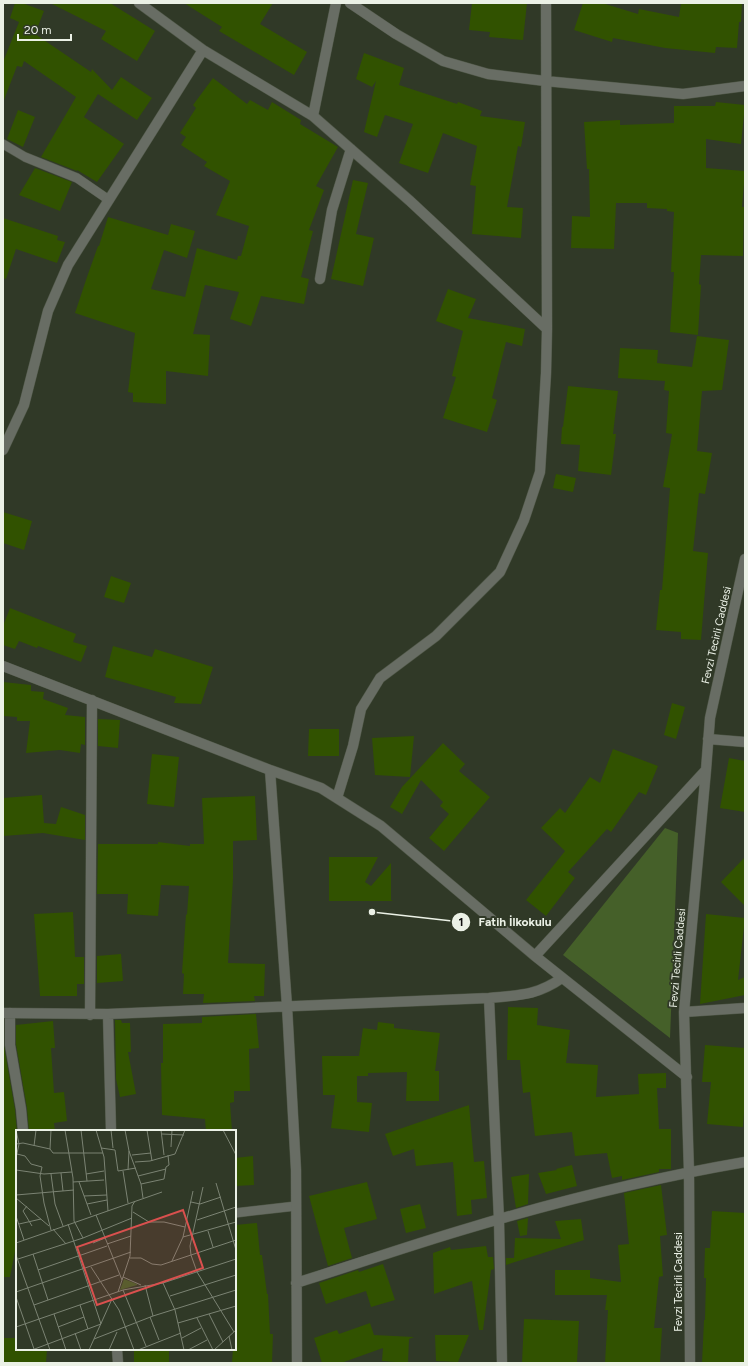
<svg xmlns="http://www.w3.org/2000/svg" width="748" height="1366" font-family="Figtree,sans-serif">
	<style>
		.green { fill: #456029 }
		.building { fill: #315200 }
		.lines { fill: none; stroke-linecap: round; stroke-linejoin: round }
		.lane-casing { stroke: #4e5646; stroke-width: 10 }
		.street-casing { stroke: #4e5646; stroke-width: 11 }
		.lane { stroke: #686d64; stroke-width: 9 }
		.street { stroke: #686d64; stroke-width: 10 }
		.labels { text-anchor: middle; stroke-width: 4; stroke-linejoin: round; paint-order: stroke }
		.street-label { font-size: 11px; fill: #ebf1e6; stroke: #303927 }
		.inset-road { fill: none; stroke: #7b8373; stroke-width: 1 }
		.view { fill: #da504e; fill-opacity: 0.15; stroke: #da504e; stroke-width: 2 }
		.inset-edge { fill: none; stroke: #ebf1e6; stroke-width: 2 }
		.leader { fill: none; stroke: #ebf1e6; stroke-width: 1.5 }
		.callout-dot { fill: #ebf1e6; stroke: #303927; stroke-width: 1.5 }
		.mark-label { font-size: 12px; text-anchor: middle; font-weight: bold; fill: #111 }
		.callout-label { font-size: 12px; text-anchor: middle; font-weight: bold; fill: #ebf1e6; stroke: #303927; stroke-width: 4; stroke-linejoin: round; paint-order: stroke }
	</style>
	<rect width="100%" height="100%" fill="#303927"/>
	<path class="green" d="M665,828L678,833L670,1038L563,955Z"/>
	<path class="building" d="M15,3H22L44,11L35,34L91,72L92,69L112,90L121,77L152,98L137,120L98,94L84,117L124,144L97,182L77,170V171L41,157L76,97L24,61L22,67L17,66L4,100H3V62L19,22L10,18Z
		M50,3H110L155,31L137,61L101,39L106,31Z
		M184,3H273L260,24L307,52L294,75L219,31L222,27Z
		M472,3H527L523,40L489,37L490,32L469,30Z
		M583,3H602L638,14L639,9L679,17L681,3H742L741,22H739L737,48L716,47L715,53L665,48L613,38L612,42L574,30Z
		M364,53L404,68L399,85L457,104L458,102L482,111L480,116L525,122L521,147L518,146L507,207L523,208L521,238L472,234L476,186L470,185L477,146L443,133L428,173L399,163L413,124L385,115L377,137L364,132L376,81L372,87L356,79Z
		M213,78L247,104L250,100L268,110L272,102L301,120L300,124L338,147L316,186L324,190L309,230L313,231L301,277L309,279L304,304L261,296L251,326L230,319L239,292L205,285L193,334L210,335L208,376L166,371V404L133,402V393L128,392L135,333L75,313L87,277L98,246H99L108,217L168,235L171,224L195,231L187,258L164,250L151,289L185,297L197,248L237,260L238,256H241L249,226L216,215L230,181L204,166L207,162L181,145L186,137L180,133L196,108L193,105Z
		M716,102L745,105L741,144L706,139V168L745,171L742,207H744L743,256L701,255L699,284L701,285L698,335L670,332L674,272H671L674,212L667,211V209L647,208V203H616L614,249L571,248L572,216L590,217L589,169H587L584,122L620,120V125L674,123V106H715Z
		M18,110L35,117L23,147L7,139Z
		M35,168L72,182L60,211L19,195Z
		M353,180L368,183L356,234L374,238L363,286L331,279Z
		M3,218L58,236L57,240L65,242L57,263L16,249L6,279L3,278Z
		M448,289L476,299L468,318L525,329L522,346L506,342L492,398L497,400L487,432L443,418L456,377L452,376L463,331L436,321Z
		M697,336L729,340L722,390L702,391L697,451L712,453L705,494L699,493L693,551L708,553L701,640L681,639V632L656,630L660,590H662L670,488L663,487L672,434L666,433L669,391L664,390L665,381L618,378L620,348L658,350L657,363L692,367Z
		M568,386L618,391L613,434H616L611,475L578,471L580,445L561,444L562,427H563Z
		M556,474L576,478L573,492L553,488Z
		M3,512L32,521L24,550L3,543Z
		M111,576L131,583L124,603L104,597Z
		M10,608L76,634L73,642L87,646L81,662L38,646L37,648L19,641L15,649L3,645V626Z
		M113,646L152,657L155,649L213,667L201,704L174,703L176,697L105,677Z
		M3,682L31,685V691L44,692L43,699L68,708L65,715L85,717V745L81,744L80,753L60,750L26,753L30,721H17V717L3,716Z
		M672,703L685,707L676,739L664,735Z
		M98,719L120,720L118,748L98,746Z
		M309,729H339V756H308Z
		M414,736L410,777L375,775L372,738Z
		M443,743L465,764L459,771L490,797L444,851L429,838L449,814L440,806L443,802L421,780L402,814L390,807L402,787Z
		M613,749L658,766L646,795L639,792L611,832L607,829L568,872L575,878L546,916L526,900L565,851L541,828L560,808L565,813L590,777L600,783Z
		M152,754L179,757L174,807L147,804Z
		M729,758L745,761V812L720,808Z
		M42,795L44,823L56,824L61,807L85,815V840L43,833L3,836V798Z
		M255,796L257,840L233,841V879L228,963L265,964L264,996H254L255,1001L203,1003L204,994H183L184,974L182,973L186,914L187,915L189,886L161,885L158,916L127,914L128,894H97L98,844H158V842L190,846V844H204L202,798Z
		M329,857H378L365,882L371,886L391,863V900L393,901H329Z
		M745,857V906L721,882Z
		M73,912L75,957H84V984H77V996H40L34,914Z
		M706,914L745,918L738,980L745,977V995L700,1004Z
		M121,954L123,981L97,983V956Z
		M508,1007L538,1008L537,1025L570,1030L566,1063L598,1065L596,1097L639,1094L638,1074L666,1073V1088H657L659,1129H671V1169H659V1172L622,1180V1176L612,1178L607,1153L575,1156L572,1132L535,1136L530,1092L523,1093L520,1060H507Z
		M256,1014L259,1048L249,1049L250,1091H234V1102L230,1103L232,1131H206L205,1119L162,1115L161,1063H163V1024L202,1023V1017Z
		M115,1020H121L122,1023H130L131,1052H128L136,1094L120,1097L116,1079Z
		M53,1021L55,1048H51L54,1093L64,1092L67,1121L54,1123L55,1131H29L27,1108L16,1044V1025Z
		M378,1022L394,1024V1028L440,1033L435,1071H439V1101H406L407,1072L368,1073V1076H357V1102L372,1103L369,1132L331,1128L335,1095H323L322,1056H359L363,1028L377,1030Z
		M3,1026L4,1046L15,1110L17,1133V1241L10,1277H3Z
		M705,1045L745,1048V1098L743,1127L707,1124L711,1082H702Z
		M469,1105L474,1162L484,1161L487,1198L471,1200L472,1214L457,1216L453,1162L416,1166L414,1149L393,1156L385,1134Z
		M253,1156L254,1185L235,1186V1158Z
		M572,1165L577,1186L546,1194L538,1173L557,1170L556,1169Z
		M529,1174L528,1204L516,1208L511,1177Z
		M367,1182L377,1219L344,1228L352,1258L328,1266L309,1196Z
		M661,1185L667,1235L660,1236L663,1276L659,1277L654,1328H662L660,1363H605L608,1310H605L607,1295H555V1270H590V1278L621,1282L618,1245L629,1244L624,1193Z
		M420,1204L426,1228L406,1233L400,1209Z
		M712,1211L745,1213V1363H702L704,1320H705L706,1278H704L705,1248H710Z
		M528,1218L527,1235L520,1236L517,1221Z
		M581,1219L584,1240L506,1265V1258H514L515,1238L561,1239L555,1221Z
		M257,1223L260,1255H262L267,1294H268L270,1334H273L272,1363H232L233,1349H235V1225Z
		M486,1246L488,1257H493L494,1269L491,1270L483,1330H479L472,1281L434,1294L433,1253L450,1247L451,1250Z
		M383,1264L395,1300L371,1307L366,1291L326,1304L319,1283L358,1270L359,1272Z
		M524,1319L579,1321L577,1363H522Z
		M370,1323L374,1335L414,1337L409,1339L408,1363L382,1361L383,1348L341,1363H322L314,1338L337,1330L339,1334Z
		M435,1335H469L458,1362L436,1361Z
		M3,1338H17V1349H47L46,1363H3Z
		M134,1349H169V1363H134Z"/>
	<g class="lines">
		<defs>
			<path id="lane" d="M3,144L25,157L77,178L109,200
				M235,1213L296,1206"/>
			<path id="street" d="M139,3L203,50L313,116L410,201L547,329
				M350,3L396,34L443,61L488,74L545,81L683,94L745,86
				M313,116L336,3
				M320,279L332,210L351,149
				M3,450L24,405L48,311L68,265L203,50
				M3,666L270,770L321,788L381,826L535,956L687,1077
				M708,739L745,742
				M270,770L287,1006L296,1170L297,1363
				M337,798L353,746L361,709L380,678L436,636L500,572L524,520L540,472L546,373L547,329L546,3
				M535,956L706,770
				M489,998L499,1220L502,1363
				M684,1012L745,1008
				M3,1013L108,1014L489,998C519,995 536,996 562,978
				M10,1013V1045L21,1109L23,1131
				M108,1014L111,1131
				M90,1015L92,700
				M296,1283C354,1265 411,1245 469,1228C559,1201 652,1178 745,1162
				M117,1349L118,1363
				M690,1363L689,1172L684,1012L706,770L710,718L745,559"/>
		</defs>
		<use href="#lane" class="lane-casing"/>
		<use href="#street" class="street-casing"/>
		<use href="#lane" class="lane"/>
		<use href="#street" class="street"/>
	</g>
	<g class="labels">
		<g class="street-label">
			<text transform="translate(716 635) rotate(-77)" y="4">Fevzi Tecirli Caddesi</text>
			<text transform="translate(677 958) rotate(-85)" y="4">Fevzi Tecirli Caddesi</text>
			<text transform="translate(678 1282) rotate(-90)" y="4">Fevzi Tecirli Caddesi</text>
		</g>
	</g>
	<g transform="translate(16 1130)">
		<rect width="220" height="220" fill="#303927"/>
		<path d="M108,149L121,154V155L104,160Z" fill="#456029"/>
		<path class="inset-road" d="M49,0L57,48L58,91L67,108M65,0L71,51M80,0L88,27L92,81M95,0L97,18M109,0L113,21L112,40M131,0L136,31M145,0L148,25M207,0L220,25M146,4L168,5M0,14L7,13L34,19L37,23H87M18,16L20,0M155,17L156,0M85,18L99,20L102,41L120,38M34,19L35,0M113,21L125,54L127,68M1,24L9,26L15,34L26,37L24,46L28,73L35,100M116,25L135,23M0,28L3,14L0,0M119,32L134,31L159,24L169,0M0,40L28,44L56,42M107,41L112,73M45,43L47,61M35,44L39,74L47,96M70,44L88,41M122,46L150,39M57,52L88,50M63,52L75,85M200,53L220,120M125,54L148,49L150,37L153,35L152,25M187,57L174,116L175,125L181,142L218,202M0,65L58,60M68,66L91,65M0,68L33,96M175,72L184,74L205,67M71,74L91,70M11,76L7,81L16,96M117,82L133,92H148L169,97M80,85L106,150M0,86L8,110M181,90L220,77M3,94L25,89M37,99L50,114M192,101L197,117M167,107L220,92M0,113L146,62M77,113L89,108M91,114L115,106M17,124L32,170M0,125L34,220M114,128H125L136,134L145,135L220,110M2,129L67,108L116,88M156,131L167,107L177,61M75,137L103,180L118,220M22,140L91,116M107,147L125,155M147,153L159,180L168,220M129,155L137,186M107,160L130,216M0,162L115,122M102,162L114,126L116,76L119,71M154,166L220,145M0,167L18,219M18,175L103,145M64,175L72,199M38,184L50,220M193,184L207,212M134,187L143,210M181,188L197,220M162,193L220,176M0,197L107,160L147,153L220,129M42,197L68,187M59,203L65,220M213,206L216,220M166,208L185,198M78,209L137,186L220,160M16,220L85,194L52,94M73,220L96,169M93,220L101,202M122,220L165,203M172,220L191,210M198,220L220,200"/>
		<path class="view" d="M167,80L187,138L81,175L61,117Z"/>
		<rect width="220" height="220" class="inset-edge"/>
	</g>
	<path class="leader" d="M372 912L461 922"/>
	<g class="callout-dot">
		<circle cx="372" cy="912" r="4"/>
		<circle cx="461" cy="922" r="10"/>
	</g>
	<g class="mark-label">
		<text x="461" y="926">1</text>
	</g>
	<g class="callout-label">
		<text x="515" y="926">Fatih İlkokulu</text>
	</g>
	<rect width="748" height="1366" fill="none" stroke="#ebf1e6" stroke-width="8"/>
	<path d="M18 34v6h53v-6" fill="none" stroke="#ebf1e6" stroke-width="2"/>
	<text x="24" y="34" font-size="12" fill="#ebf1e6" stroke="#303927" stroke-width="3" paint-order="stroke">20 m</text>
</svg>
